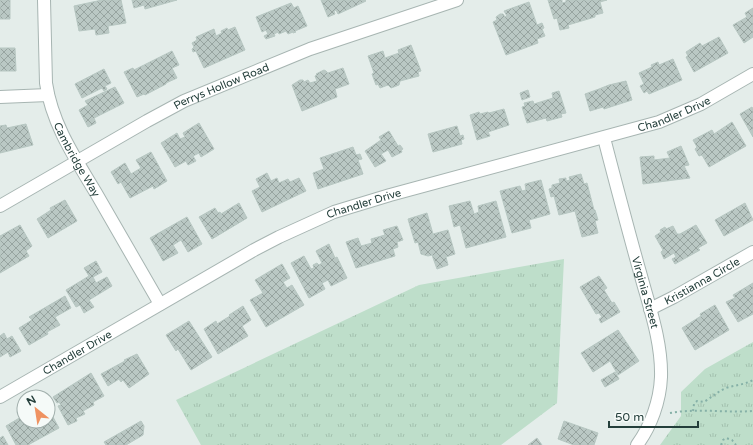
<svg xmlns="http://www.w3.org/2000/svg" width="753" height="445" font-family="'Varela Round',sans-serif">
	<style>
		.grass { fill: url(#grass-tufts) }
		.building { fill: url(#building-cross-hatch); stroke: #b7c7c2 }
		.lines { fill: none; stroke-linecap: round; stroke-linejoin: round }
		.minor-casing { stroke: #a7b5b2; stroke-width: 14 }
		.path { stroke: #85b0a7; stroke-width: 2; stroke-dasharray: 2 3; stroke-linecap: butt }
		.minor { stroke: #fff; stroke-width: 12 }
		.labels { text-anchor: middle; stroke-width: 3.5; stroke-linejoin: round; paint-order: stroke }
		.street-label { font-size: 11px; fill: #243f3b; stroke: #f5faf8 }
	</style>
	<defs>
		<pattern id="grass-tufts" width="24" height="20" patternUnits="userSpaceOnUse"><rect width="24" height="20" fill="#bedeca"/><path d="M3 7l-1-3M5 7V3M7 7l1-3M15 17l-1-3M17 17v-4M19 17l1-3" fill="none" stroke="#a3c0ae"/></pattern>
		<pattern id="building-cross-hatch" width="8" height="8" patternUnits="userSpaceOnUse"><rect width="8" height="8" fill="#bac8c4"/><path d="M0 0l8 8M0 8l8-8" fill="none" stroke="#97a4a0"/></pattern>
	</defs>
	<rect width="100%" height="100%" fill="#e4edea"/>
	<path class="grass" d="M564,259L557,403L501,445H201L176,400L419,285Z
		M753,342V445H660L681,416V392L705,369Z"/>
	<path class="building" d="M0,0H10V19H0Z
		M102,0H121L126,23L108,26L109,33L96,35L95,29L79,31L74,6Z
		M132,0H177L145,9L144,5L134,8Z
		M321,0H365L366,1L338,14L336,10L334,11L335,14L328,17Z
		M548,0H562V3L566,2V0H607L600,2L603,13L595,15V17L568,25L569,28L560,30L557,18L554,19Z
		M529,2L537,25L542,23L544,28L542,29L545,36L537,39L538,43L506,55L493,22L497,20L496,17L500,14H503L505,17L507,16L504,11Z
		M291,3L294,8L298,6L307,26L295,31L296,32L293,33V32L288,34L286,31L279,34L278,32L274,34L275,36L266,39L264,36L268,34L266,30L262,32L256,17Z
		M753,8V37L744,43L733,25L747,17L745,13Z
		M235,27L245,50L204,68L196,51L193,52L192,49L194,47L192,43L197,40L196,37L214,29L216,36L222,33L221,31L227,28L228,30Z
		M719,37L728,53L694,72L686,57L688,56L686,52L700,43L702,46Z
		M411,45L421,71L418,72L419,76L400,81L399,85L391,88L388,85L380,88L378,84L376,85L372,74L374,73L368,56L383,51L385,58L399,53L398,50Z
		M0,48H15L16,71H0Z
		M172,51L179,65L172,68L177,78L166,83V84L145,95L144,94L137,97L124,72L133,68L134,70Z
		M673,59L682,80L649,94L647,91L644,93L640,86L644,84L639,73L652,67L651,65L658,62L659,65Z
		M343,68L349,84L335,89L337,97L302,111L292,85L300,80H303L304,82L308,80L310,83L317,81L315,76L317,75L316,74L324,70L326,71L328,73Z
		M104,69L111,83L105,86L107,89L104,91L102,88L82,98L75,84Z
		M626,81L632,100L604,109L603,107L590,111L585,94L599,89L609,85Z
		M115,87L124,103L94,118L96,123L88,127L79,110L88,105L85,101Z
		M528,90L530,97L522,100L520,93Z
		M559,91L566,113L561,114L562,117L547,121L546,118L527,123L522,107L525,106L524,103L533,101L534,104L553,98L552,93Z
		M752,107L753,109V137L740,114Z
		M504,109L509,125L488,132L490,136L477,140L470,115L479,112L480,114L488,112L489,113Z
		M732,122L746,146L709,167L702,155L699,156L695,149L697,147L693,140L712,130L714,134Z
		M199,123L214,149L201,157L199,153L193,156L196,161L188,165L186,161L175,167L161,143L177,133L180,139L185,137L183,133Z
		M26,124L33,145L0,153V126L6,125L7,128Z
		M457,126L460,136L463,135L464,139L461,140L462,144L433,152L428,134Z
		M389,131L398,146L400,145L403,149L401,150L402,152L392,157L388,150L381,154L386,161L375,167L365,151L381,140L379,137Z
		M681,146L689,165L684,166L690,178L643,184L640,157L654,156V160L670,158L667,152Z
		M353,147L356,155L360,154L362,159L358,160L363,174L318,189L313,173L324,169L320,158Z
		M151,152L167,181L154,189L153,186L130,198L121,182L118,184L111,172L125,163L131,174L141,168L136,160Z
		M267,173L271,181L277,178L279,183L288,179L290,182L299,178L306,191L262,212L252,191L260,187L256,179Z
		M581,174L584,184L587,183L594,210H595L598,220L595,221L598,233L582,237L575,211L559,215L554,196L551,197L549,189L552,188V185L560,183L559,179L566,178V181L570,180L569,177Z
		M541,180L550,214L529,220L531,228L512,233L500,191L520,186L522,191L526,190L525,184Z
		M65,200L77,221L48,238L37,219L51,210L50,208Z
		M470,201L474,214L479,212L478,206L496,201L506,237L466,248L460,225L454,227L449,206Z
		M239,203L247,218L212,239L199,217L215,208L218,213L220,212L221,214Z
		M745,203L753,220L724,236L715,220Z
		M427,213L433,234L448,230L455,254L446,257L448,265L437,269L432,255L428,256L421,254L418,242L415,243L408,219Z
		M187,217L202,244L188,252L181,240L173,245L178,253L163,261L150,238Z
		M20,225L32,246L26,251L29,256L0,273V236Z
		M696,225L707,243L698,248L700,250L675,264L672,259L676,257L674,253L664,259L661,252L663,250L655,236L661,232L660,230L665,227L666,229L673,226L677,234H680Z
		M397,226L403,240L397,242L398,247L393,249L395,256L356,268L346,242L358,238L361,246L372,243L371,239L385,235L383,230Z
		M329,244L335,258L337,257L347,278L331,286L328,280L322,283L325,289L309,298L291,263L304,256L311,269L314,268L313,265L317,263L319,265L322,263L316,251Z
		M96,261L102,272L93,277L96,283L107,277L112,286L89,300L94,307L84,313L80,305L76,307L66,290L89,276L84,268Z
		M282,264L290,278L283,282L287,288L292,285L304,305L266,327L250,300L263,293L255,280Z
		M599,276L607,288L604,290L612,303L614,302L620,312L601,323L599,319L602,317L599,313L596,314L580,287Z
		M753,283V314L738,322L726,302L735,298L733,295Z
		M65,296L71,308L55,317L60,325L47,332L48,334L29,345L19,328L32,320L29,317Z
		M715,305L729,330L695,350L682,328L701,316L700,314Z
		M243,306L251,320L242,326L248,336L218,354L204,329L216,321L217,324L230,316L229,315Z
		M189,321L212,357L191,370L178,349L176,351L166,335Z
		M618,330L639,361L618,375L610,361L593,372L581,353Z
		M4,333L7,339L12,336L21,351L10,357L8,352L0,357V336Z
		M137,354L149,374L129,388L123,380L121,382L119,379L108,386L101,374L125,361L124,360Z
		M615,372L619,379L605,387L601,380Z
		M91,373L104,396L93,402L94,405L83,411L85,414L76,418L77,421L68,425L58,406L61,405L59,402L57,403L53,397Z
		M48,408L59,428L28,445H16L6,426L21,417L24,421H48Z
		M141,421L144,426L143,435L126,445H106L104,442Z
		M564,421L598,433L594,445H574L558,439Z
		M3,436L8,445H0V438Z
		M537,438L542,445H528Z"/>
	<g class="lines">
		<defs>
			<g id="minor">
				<path id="s1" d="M44,0L46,83C52,124 75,158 96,193C117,230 139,267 160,304"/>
				<path d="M0,97L48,95"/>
				<path id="s2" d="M604,138C616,184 628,230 641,276C650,309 662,343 661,377C660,401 651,426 637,445"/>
				<path id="s3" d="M0,206L147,121L184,101L310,49L457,0"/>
				<path id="s4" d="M650,309L674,297L753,252"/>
				<path id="s5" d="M0,397L254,250L279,237L334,212L390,195L659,122L701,104L753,74"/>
			</g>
		</defs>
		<use href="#minor" class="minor-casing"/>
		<path class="path" d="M693,411L694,404L697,401L704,402C712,397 717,392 726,388C735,385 744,385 753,380
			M670,413C697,408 726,413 753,411
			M721,445L723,440L726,438L732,440L736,445"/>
		<use href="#minor" class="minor"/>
	</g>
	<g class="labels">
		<g class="street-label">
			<text dy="4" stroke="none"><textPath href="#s3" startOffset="252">Perrys Hollow Road</textPath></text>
			<text dy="4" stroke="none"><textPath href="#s5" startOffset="736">Chandler Drive</textPath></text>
			<text dy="4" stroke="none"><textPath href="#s1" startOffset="166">Cambridge Way</textPath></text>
			<text dy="4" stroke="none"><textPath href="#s5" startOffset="413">Chandler Drive</textPath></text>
			<text dy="4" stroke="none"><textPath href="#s4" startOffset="59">Kristianna Circle</textPath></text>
			<text dy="4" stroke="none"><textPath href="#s2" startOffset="160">Virginia Street</textPath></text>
			<text dy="4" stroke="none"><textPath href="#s5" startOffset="89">Chandler Drive</textPath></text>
		</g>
	</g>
	<g transform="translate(36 409) rotate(330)"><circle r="19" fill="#f5faf8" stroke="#a1afac"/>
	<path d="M0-3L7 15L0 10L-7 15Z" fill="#ef9261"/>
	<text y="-6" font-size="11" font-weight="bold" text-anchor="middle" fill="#243f3b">N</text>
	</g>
	<path d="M609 421v6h89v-6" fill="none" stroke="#243f3b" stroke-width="2"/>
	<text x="615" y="421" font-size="12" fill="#243f3b" stroke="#f5faf8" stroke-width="3" paint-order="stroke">50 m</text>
</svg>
